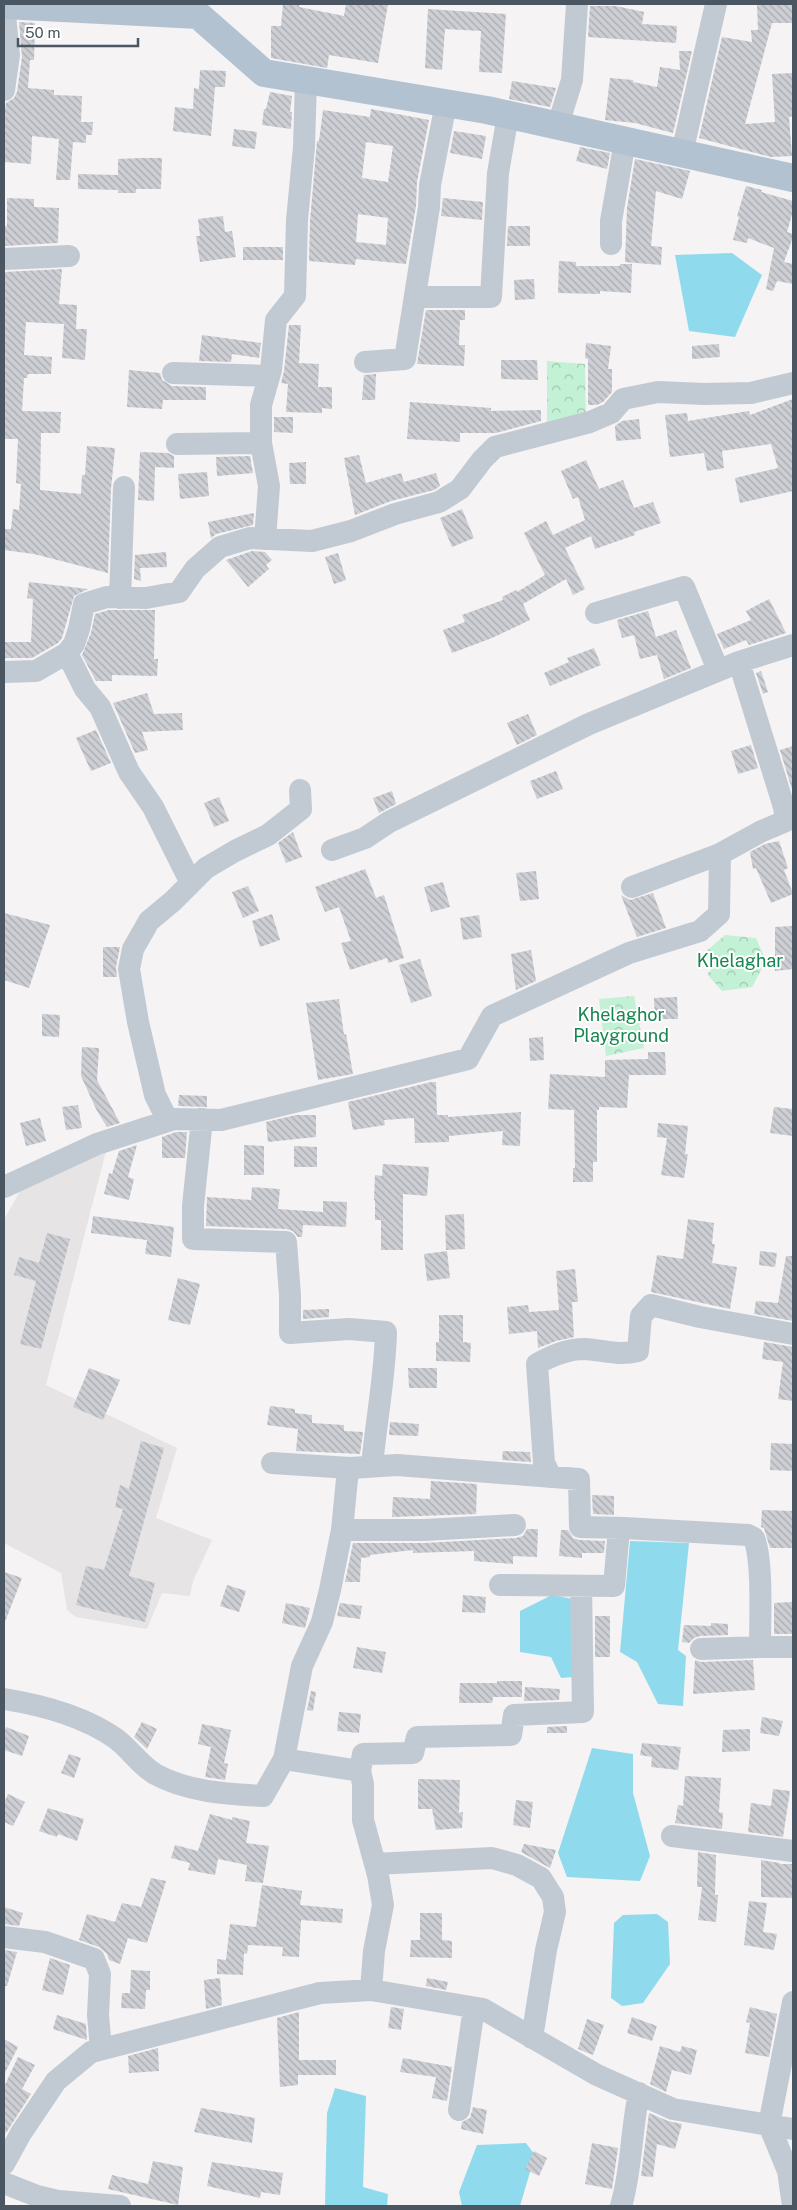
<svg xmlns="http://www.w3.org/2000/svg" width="797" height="2210" font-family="'Public Sans',sans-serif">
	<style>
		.education { fill: #e6e4e5 }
		.forest { fill: url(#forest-crowns) }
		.water { fill: #90daee }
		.building { fill: url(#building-back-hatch); fill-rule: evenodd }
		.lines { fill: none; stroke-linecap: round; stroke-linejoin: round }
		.minor { stroke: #c1cad2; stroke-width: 22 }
		.major { stroke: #b3c2d1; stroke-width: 28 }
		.labels { text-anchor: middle; stroke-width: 4; stroke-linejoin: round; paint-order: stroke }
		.park-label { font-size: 18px; fill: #17864f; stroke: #fff }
	</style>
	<defs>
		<pattern id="forest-crowns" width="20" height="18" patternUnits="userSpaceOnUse" patternTransform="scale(1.25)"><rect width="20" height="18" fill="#c3f1d5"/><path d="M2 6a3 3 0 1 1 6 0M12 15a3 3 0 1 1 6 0" fill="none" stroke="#a0c6b0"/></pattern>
		<pattern id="building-back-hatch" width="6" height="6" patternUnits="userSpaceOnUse" patternTransform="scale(1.25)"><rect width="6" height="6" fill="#cdcfd5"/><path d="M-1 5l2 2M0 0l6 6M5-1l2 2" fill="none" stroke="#a8abb0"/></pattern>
	</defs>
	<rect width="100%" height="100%" fill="#f5f3f3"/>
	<path class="education" d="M106,1151L46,1385L177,1448L156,1518L212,1540L193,1581L190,1596L162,1593L147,1629L76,1617L67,1610L61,1573L4,1543V1220L21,1189Z"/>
	<path class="forest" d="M547,361L585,364L586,423L547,433Z
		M725,935L756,938L766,961L752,987L722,991L707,974L718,963L703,954Z
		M634,996L644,1048L606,1056L599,999Z"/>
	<path class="water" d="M732,253L762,275L735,337L689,331L675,255Z
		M630,1541L689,1543L678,1650L686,1656L683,1706L658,1704L637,1662L620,1652Z
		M552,1595L578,1600L584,1676L561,1678L551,1657L520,1652V1611Z
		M592,1748L633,1754V1793L650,1856L640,1881L567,1877L558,1853Z
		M657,1914L668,1922L670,1964L643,2003L622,2006L611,1998L614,1923L623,1915Z
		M335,2088L366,2096L363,2187L388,2194L387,2206H325L327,2113Z
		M526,2143L535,2155L520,2206H462L459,2192L477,2145Z"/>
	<path class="building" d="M283,4H299V7L344,16L346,4H388L378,63L329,55L327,68L271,58V26H281Z
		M757,4H793V23H772L745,124L775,122L772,74L793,73V116L789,117L792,156L771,157L699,138L722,37L752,42L751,30H758Z
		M590,6H616L644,12L642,24L677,26L676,43L588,37Z
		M428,9L506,14L502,73L479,72L481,31L445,29L442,70L425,68Z
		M19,22L35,23L34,60H30L28,88L54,90V95L82,96L81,122H93L92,135H86V143L73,142L70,180H56L59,139L32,136L31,164L4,162V117L6,103L14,98L17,92L22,57Z
		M679,51H692L673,133L635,123L605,120L610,78L633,80V82L657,87L660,67L680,70Z
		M200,70L226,71L225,87H215L211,136L173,131L175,107L193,109L194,88L199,89Z
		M512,81L556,88L550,107L509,99Z
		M270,92L292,96L290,112H292L291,129L262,125L264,109H266Z
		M371,109L429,120L417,182L416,206L406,264L356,259L355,265L309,261L310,221L317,141H319L323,110L370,117ZM366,142L393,146L388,182L362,178ZM358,214L388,218L386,245L356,242Z
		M234,129L257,132L255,149L232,146Z
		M454,131L486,136L482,159L450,153Z
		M580,147L610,153L607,169L576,161Z
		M140,158H162L161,189H136V193H118V190L78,189V174L118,175V159Z
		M635,159L690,171L682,199L656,191L651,246L662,247L661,265L625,262L627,208Z
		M746,186L762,190L761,192L793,201V211L787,232L793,234V237L784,262L793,264V284L777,281L773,291L766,289L774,248L748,238L747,243L733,240L739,217L737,216Z
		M7,198L34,199V207L59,208L58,243L4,246V226H7Z
		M443,198L483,202L482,220L441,216Z
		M223,216L225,232L232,231L236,257L200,262L196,236H200L198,219Z
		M508,226H530V246H507Z
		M243,247H283V260H243Z
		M559,261L576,262V266H620V264H632L631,293L600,291V294L558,293Z
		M62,269L59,304L77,305L76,329H87L85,360L62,358L64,324L26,322L24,355L52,357L51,374H28L27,378H24L22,411L61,412L60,433H41L40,490L81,494L82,475H85L87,446L115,448L111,489L108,573L34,554L4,550V529H11L13,509L19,510L21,484L16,483L18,439H4V272Z
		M534,279L535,299L515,300L514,280Z
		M426,310H465V320H460L459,345H465L464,366L417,364Z
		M289,325H301L299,363L319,364L318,387H332V409L322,408V413L286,412L288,384L281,383L284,371Z
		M202,335L261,343L259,358L232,354L231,362L199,361Z
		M586,343L611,346L608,369H612V392L603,402L597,405H588V359L585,358Z
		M719,344L720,357L692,359V346Z
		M501,360H537L538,380L501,379Z
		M129,370L160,373L162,380L172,386L206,387V400H163L162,409L127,407Z
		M376,374L375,400H362L364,375Z
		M793,399V491L740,503L735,478L778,468L771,444L722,451L724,468L707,471L704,453L670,457L665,415L687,413L688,421L749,411L750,415Z
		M410,402L491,408V411L541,410V421L496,433H460V442L407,439Z
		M274,417H293V433L274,432Z
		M639,419L641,439L616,441L615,426L622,421Z
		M140,452L168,453L174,456V468L155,467L154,501L138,500Z
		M359,455L366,483L401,473L404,482L436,473L440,486L434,490L391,501L355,515L344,458Z
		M250,456L253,473L217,476L216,457Z
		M586,460L599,489L623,480L634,508L653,502L661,523L634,532L635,535L595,549L591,536L565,548L585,589L573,595L566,579L523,604L530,620L492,638L452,653L443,630L465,622L462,615L503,600L502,597L516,590L517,592L545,575L524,533L546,521L553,535L585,520L578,497L573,499L561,471Z
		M306,462V484H290L289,463Z
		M207,472L209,496L180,499L178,474Z
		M462,509L474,538L452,547L440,518Z
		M254,513L253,525L216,534L211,538L208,522Z
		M252,551L265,552L272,560L266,565L269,569L248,587L226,560Z
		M166,552L167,567L140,568L141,581L134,579L135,555Z
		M338,553L346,580L334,584L325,557Z
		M29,582L88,589L74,596L62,638L58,643L32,658H4V642H31L33,599L27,598Z
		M769,599L786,633L749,645L746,640L724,649L717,634L751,620L746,611Z
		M109,610H155L154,659H158L157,676L112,675V681H96L82,655L91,633L95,614Z
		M648,611L656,637L676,630L691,668L664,679L657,655L640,659L634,635L622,638L617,620Z
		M594,648L601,665L550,686L544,673L569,662L567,658Z
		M761,671L768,692L763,694L756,673Z
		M147,693L154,714L182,713L183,730L142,732L148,750L135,753L113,703Z
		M528,714L537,735L517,745L507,723Z
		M96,730L111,763L91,771L76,738Z
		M751,745L758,768L738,774L731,751Z
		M793,746V793L780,750Z
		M556,771L563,789L537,799L530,781Z
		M392,791L396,804L379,813L373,798Z
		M219,797L229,821L214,827L204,803Z
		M293,832L302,857L286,863L278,843Z
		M779,841L788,868L784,870L793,894L771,903L756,868L753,869L750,852L765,844Z
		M365,869L376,898L384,895L404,958L388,963L387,958L350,970L341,943L351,941L339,907L325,912L315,887Z
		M536,871L539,899L520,901L516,873Z
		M443,882L450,907L431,912L424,887Z
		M248,886L259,911L243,918L232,892Z
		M653,893L666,928L637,937L621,895L630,900Z
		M4,913L50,925L29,988L4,980Z
		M272,914L280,940L260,947L252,921Z
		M479,915L482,937L463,940L460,918Z
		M793,926V969L775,971V927Z
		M103,947H120L116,967L117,977H103Z
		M531,950L536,981L516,990L511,954Z
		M420,959L432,996L411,1003L399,965Z
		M677,997L678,1019H655L654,998Z
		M339,999L344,1035L346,1034L353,1074L318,1080L306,1003Z
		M42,1014L60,1015L59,1037L42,1036Z
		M543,1037L544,1060L530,1061L529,1038Z
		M82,1047L99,1048L97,1080L120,1123L107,1127L96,1109L81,1076Z
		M648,1052H665L666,1075H629L627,1108L599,1107V1110H597V1162H593V1182H573V1168H575L574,1110L548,1109L550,1074L605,1077V1060L648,1059Z
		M431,1082H436L437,1115H448V1117L521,1112L520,1146L502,1145L503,1131L449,1136V1142L415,1143L414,1118L384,1120L385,1125L353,1130L348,1102Z
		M179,1095L207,1096V1107L178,1106Z
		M78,1105L82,1128L66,1130L62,1107Z
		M774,1107L793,1109V1136L770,1133Z
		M296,1115H316V1137L268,1142L266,1122Z
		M40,1118L46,1141L26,1146L20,1123Z
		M658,1123L688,1126L685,1154H688L684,1178L661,1175L667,1138L657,1137Z
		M176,1132H187L185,1158H162V1137Z
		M137,1145L128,1177L134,1179L129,1200L104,1194L109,1173L112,1174L119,1151Z
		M244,1145L264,1146V1175H244Z
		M294,1146L317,1147V1167H294Z
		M383,1164L429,1167L427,1196L403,1194V1250H381V1220H375V1200H374L375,1175L382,1176Z
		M252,1187L280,1189L278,1209L323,1212V1201L347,1202L346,1227L303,1225L302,1237H298L293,1231L286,1229L206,1226L207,1197L251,1200Z
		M464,1214L465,1249L446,1250L445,1215Z
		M93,1216L174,1227L171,1257L145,1254L147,1240L91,1233Z
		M688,1219L714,1223L712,1244H715L712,1263L737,1267L730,1309L651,1292L657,1255L683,1259Z
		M47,1233L70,1239L41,1349L20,1344L36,1281L14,1275L19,1257L39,1263Z
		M447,1251L450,1278L427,1281L424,1254Z
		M760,1251L777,1253L775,1267L759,1265Z
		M786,1256H793V1321L754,1314L756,1301L778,1303Z
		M575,1269L578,1302H572L574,1337L556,1341L538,1348L537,1331L509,1334L507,1307L528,1305L529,1312L559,1310L556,1271Z
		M178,1278L200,1284L190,1325L168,1320Z
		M329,1309V1317L303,1319V1310Z
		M439,1315H463V1342L471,1343L470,1362L436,1361V1342H439Z
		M764,1342L793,1347V1401L778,1399L783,1362L762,1359Z
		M89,1368L120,1380L103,1420L73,1407Z
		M408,1368H437V1388H409Z
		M270,1406L295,1409V1413L312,1415V1423L344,1425V1431L363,1432L360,1454L296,1451L298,1429L267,1425Z
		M390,1422L419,1424L418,1436L389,1435Z
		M141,1441L164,1448L129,1576L155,1583L145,1622L76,1605L86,1566L104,1570L123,1509L115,1507L120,1485L129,1489Z
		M771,1443L793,1444V1471L770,1470Z
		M503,1451L530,1452L531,1462L502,1460Z
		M431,1481L477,1484L476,1514L392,1517L393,1497L430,1499Z
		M592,1495L614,1496V1515L593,1514Z
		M762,1510L793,1511V1548H770L764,1528L761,1527Z
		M527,1529H538L537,1557L513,1556V1564L474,1561V1551L413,1553V1550L370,1555V1557L361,1558L360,1582H345L353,1543H425L516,1538L523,1536Z
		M561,1530H568L573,1538L579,1540L605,1541L604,1553H582V1558L559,1556Z
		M4,1572L22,1578L5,1622H4Z
		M227,1585L246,1591L239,1612L220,1606Z
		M463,1595L486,1597L485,1613L462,1612Z
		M792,1602L793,1634H774V1603Z
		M286,1603L310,1608L305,1628L282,1623Z
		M340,1603L362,1606L360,1619L337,1616Z
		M595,1616H610V1657H595Z
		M711,1623L728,1624V1635L700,1636L694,1638L689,1643L682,1642L684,1625L711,1626Z
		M357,1647L386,1652L382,1673L353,1668Z
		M695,1660L701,1662L753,1660L755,1690L693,1694Z
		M497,1681H522V1697H493L492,1703H459L460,1683H497Z
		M525,1687L560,1689L559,1700L524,1701Z
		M311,1691L316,1692L313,1711L307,1710Z
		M339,1712L361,1714L359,1733L337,1731Z
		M762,1717L783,1721L779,1736L760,1733Z
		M142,1722L157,1729L147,1749L134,1737Z
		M202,1724L231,1730L224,1763L228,1764L225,1780L205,1777L211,1747L198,1744Z
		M567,1726V1733H547V1727Z
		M6,1727L29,1736L22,1756L4,1750V1734Z
		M750,1729V1751L722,1752L723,1730Z
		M642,1743L681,1747L678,1770L651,1767L652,1757L640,1755Z
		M69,1754L81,1758L74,1778L61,1773Z
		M685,1776L721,1778L719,1812L723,1813L722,1829L675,1823L678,1805L683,1806Z
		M418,1779L460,1780L459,1813L463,1812L462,1828L436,1830L432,1809H418Z
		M773,1789L790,1791L783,1837L748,1832L751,1803L771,1806Z
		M8,1794L25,1802L13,1826L4,1822V1803Z
		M516,1800L533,1802L530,1828L513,1825Z
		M48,1808L84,1819L77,1841L58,1834L57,1837L39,1831Z
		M210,1814L232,1820V1817L250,1821L246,1843L269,1846L263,1883L245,1881L247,1865L218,1859L215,1875L188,1870L190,1863L171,1858L175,1845L198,1851Z
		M524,1844L556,1850L550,1868L521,1852Z
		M698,1852L716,1855L715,1895H718L716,1922L698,1920L702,1887H697Z
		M761,1860L780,1863V1864H793V1898L761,1897Z
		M151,1878L166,1881L147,1943L128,1938L120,1964L109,1960L107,1954L99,1947L79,1940L87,1914L115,1922L122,1903L141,1907Z
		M262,1885L302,1891L300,1905L343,1909L342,1923L301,1920L299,1957L282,1956L283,1947L248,1945L247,1954L244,1953L243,1975L217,1974V1959L226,1960L230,1924L256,1927Z
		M749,1901L767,1903L763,1932L777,1934L774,1950L744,1945Z
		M4,1907L23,1913L19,1926L4,1924Z
		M420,1913H442V1940L452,1941V1958L410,1957L411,1940H420Z
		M4,1950L17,1952L7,1986H4Z
		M50,1958L70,1965L63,1995L42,1990Z
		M131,1970L150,1971V1990H146L145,2009L121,2008L122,1993H130Z
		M220,1978L222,2005L206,2009L204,1980Z
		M427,1978L448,1982L446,1990L426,1986Z
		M391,2007L404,2009L401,2030L388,2028Z
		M750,2007L777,2014L769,2057L745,2053L750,2023L746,2022Z
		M299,2012V2060H336V2075H298V2085L280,2087L277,2018Z
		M57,2015L86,2024L87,2040L53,2029Z
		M632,2017L657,2026L652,2041L627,2033Z
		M587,2019L604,2025L593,2055L578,2049Z
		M4,2039L18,2047L4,2075Z
		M660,2046L680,2052L682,2046L697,2050L691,2075L672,2070L666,2092L650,2084Z
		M158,2048L159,2071L129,2073L128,2056Z
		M18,2057L35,2065L22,2089L31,2094L6,2133L4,2132V2087Z
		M403,2058L452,2067L447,2101L432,2098L436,2077L400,2072Z
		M473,2107L487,2110L483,2134L461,2129L462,2122L470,2118Z
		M201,2108L255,2118L252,2143L194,2132Z
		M649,2113L668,2121L682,2124L675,2149L657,2144L653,2177L641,2176Z
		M592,2143L618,2148L612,2189L585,2184Z
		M534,2151L547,2158L539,2176L525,2169Z
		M153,2161L183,2167L178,2205L108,2189L112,2175L148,2184Z
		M212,2162L283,2173L280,2195L261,2192L260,2198L207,2186Z"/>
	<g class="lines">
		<path class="minor" d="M4,5L9,55L4,90
			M558,125L572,80L577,4
			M682,153L716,4
			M611,244V221L625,141
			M4,259L69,256
			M415,297H491L498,173L508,115
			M365,362L405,359L429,207L430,185L446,103
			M173,373L269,376
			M177,444L261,443
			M265,539L269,486L261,443V405L271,370L276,320L295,296L297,220L304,147L306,80
			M120,598L124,487
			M596,613L684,587L718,670
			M67,653L85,689L100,707L129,772L153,807L191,883
			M739,662L784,807L786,821
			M4,672L36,671L67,653L74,644L79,629L84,604L107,597L146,598L179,592L195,569L220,547L250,538L312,541L351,531L395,514L439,502L460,489L482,460L495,447L590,422L611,413L623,399L658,392L704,394L751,393L793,383
			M332,850L365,838L389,822L589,724L739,662L793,645
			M632,887L720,854L762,831L793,818
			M202,1119L193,1206V1239L286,1242L290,1295V1333L349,1329L386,1332C385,1377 376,1421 372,1466
			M168,1121L155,1095L138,1022L129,969L133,949L149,921L173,901L206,868L235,851L268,835L301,809L300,790
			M4,1187L97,1144L174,1119L221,1120L468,1059L492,1016L629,953L700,931L719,914L720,854
			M272,1463L350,1468
			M551,1477L544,1463L537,1364C551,1356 568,1349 584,1349C605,1350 617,1356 638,1351L641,1316L651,1305L700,1317L793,1334
			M342,1530H424L515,1525
			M500,1585L614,1586L619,1528
			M701,1649L760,1647
			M4,1699C42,1705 83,1716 115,1738C129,1748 140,1765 155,1774C187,1792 228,1794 263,1796L284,1759
			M360,1771L363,1754L413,1753L417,1737L511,1735L514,1715L583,1712L581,1586
			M672,1836L793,1851
			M375,1864L492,1858L517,1865L541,1878L553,1897L555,1912L546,1950L532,2038
			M4,1937L45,1942L94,1959L100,1974L98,2015L101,2049
			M371,1990L374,1951L383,1905L378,1875L363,1820V1784L360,1771L284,1759L302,1666L322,1622L330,1590L342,1530L347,1479L350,1468L397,1465L579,1479L580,1527L624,1528L748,1535L754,1538C763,1561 760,1620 760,1647H793
			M793,2002L769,2125L793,2129
			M459,2110L474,2008
			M4,2164L21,2133L56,2081L91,2052L320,1993L371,1990L483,2009L597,2075L673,2109L769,2125L788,2171L793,2206
			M4,2183L37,2196L58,2201L120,2206
			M621,2206C632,2169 631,2130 639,2093"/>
		<path class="major" d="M4,5L198,15L264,73L487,110L793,178"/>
	</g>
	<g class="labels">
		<g class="park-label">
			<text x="740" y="967">Khelaghar</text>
			<text x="621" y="1021">Khelaghor<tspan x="621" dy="21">Playground</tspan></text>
		</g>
	</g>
	<rect width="797" height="2210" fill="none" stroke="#4a5661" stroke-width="10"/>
	<path d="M18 38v8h120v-8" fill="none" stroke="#4a5661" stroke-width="2.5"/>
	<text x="25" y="38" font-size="15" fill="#4a5661" stroke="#ffffff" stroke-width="4" paint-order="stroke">50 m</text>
</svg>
